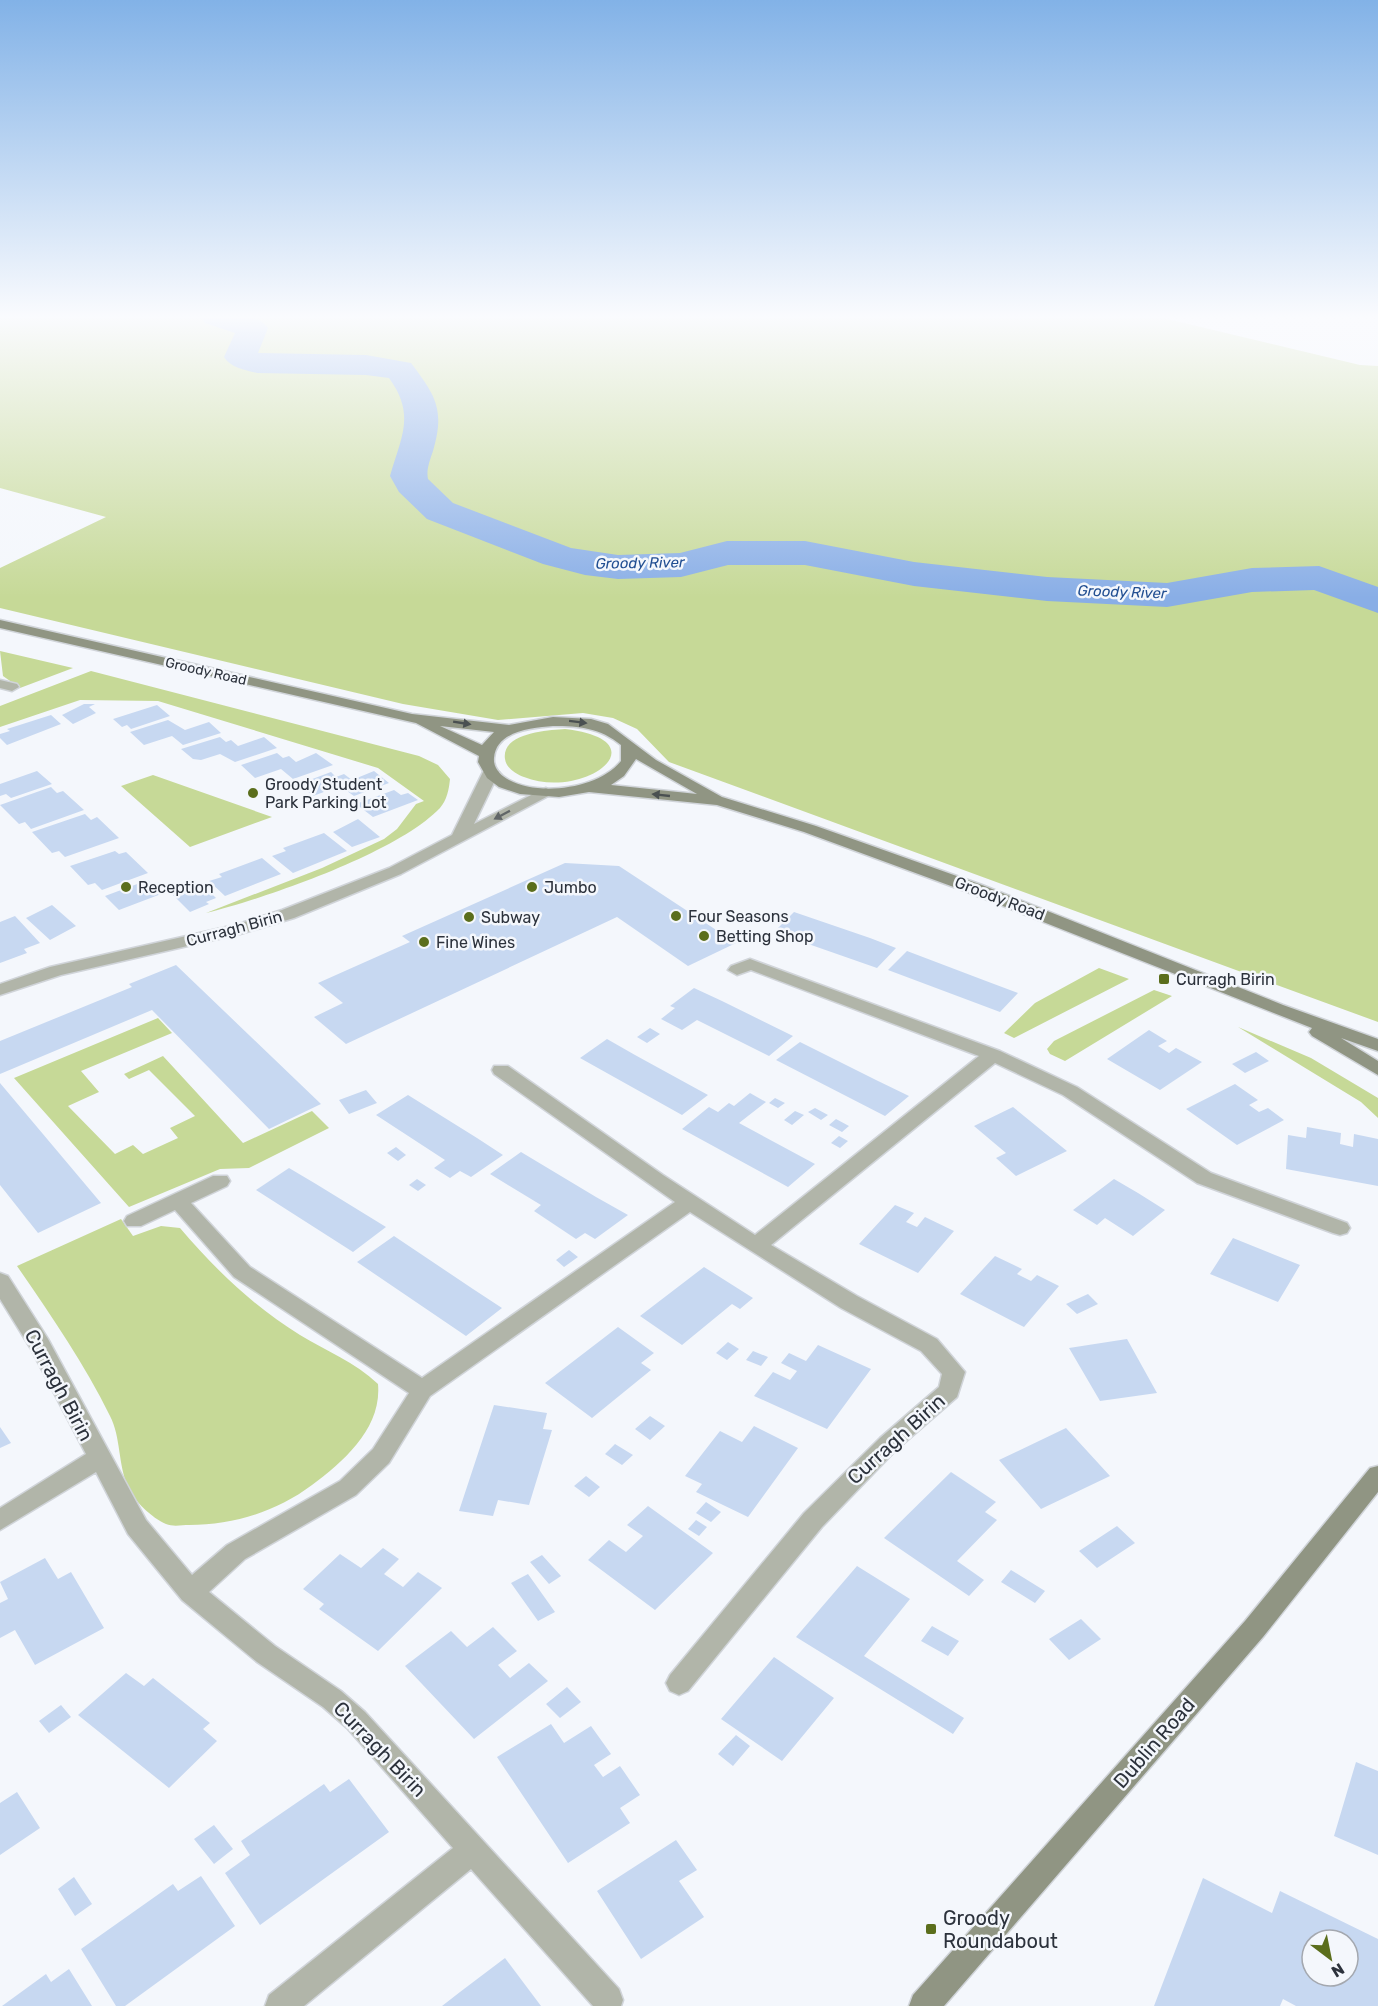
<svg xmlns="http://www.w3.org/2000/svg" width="1378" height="2006" font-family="Rubik,sans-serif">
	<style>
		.green { fill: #c6d997 }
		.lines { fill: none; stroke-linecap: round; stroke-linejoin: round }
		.river { fill: #89aee6; fill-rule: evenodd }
		.building { fill: #c7d8f1; fill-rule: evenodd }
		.street-casing { stroke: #d0d4d9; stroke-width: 3 }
		.secondary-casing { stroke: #d0d4d9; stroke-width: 3 }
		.street { fill: #b1b5a9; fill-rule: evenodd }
		.secondary { fill: #909583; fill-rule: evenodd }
		.oneway { fill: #4a5051 }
		.oneway2 { fill: #616668 }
		.poi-dot { fill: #5b6e1c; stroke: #f4f7fc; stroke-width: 2 }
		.labels { text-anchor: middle; stroke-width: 5; stroke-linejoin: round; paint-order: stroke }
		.far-street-label { font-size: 14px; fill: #2c323c; stroke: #f4f7fc }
		.far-water-label { font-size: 15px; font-style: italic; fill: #224f92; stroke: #f4f7fc }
		.poi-label { font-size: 16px; fill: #2c323c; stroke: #f4f7fc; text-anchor: start }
		.street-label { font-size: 16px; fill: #2c323c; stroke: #f4f7fc }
		.near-street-label { font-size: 20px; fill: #2c323c; stroke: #f4f7fc }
		.near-poi-label { font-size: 20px; fill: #2c323c; stroke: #f4f7fc; text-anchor: start }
	</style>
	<rect width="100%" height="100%" fill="#f4f7fc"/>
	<path class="green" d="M0,317H1159L1360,365L1378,366V1022L669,762L637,729L613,718L583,713L498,720L403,704L0,608V568L106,517L0,488Z
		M0,651L73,668L20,688L3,676Z
		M91,671L419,756L438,765L450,779C449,789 447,800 440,808C397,853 266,898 206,913L322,868L384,839L397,829L416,804L424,801L378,768L158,701L80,700L0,727V706Z
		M565,729C664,741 583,801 524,777C516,774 506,768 505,759C501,733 548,730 565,729Z
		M153,775L272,817L190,847L121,786Z
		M1099,968L1129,979L1014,1038L1004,1033L1035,1003Z
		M1154,990L1172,996L1065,1061L1050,1054L1047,1049L1054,1041Z
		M158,1018L172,1033L81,1071L99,1092L68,1106L115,1154L133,1145L143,1154L178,1138L170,1128L195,1116L149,1070L129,1079L124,1074L163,1056L243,1143L312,1111L329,1128L249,1168L220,1169L129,1207L14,1078Z
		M1238,1027L1311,1058L1378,1098V1118L1361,1102Z
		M121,1219L133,1236L161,1226L180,1228C214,1268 254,1307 300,1335C326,1351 355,1362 378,1384C382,1428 344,1461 312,1485C276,1512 233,1525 189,1525C182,1525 173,1527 166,1524C152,1518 134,1501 128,1487C118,1465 121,1437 110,1416C84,1363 50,1314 17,1266Z"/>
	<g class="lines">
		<path class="river" d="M201,317C220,317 256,310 268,328L258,353H260L366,355L411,363C436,396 445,410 433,451C430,460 426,470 428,479L453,503L571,548L618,555L680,553L727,541H805L914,562L1047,577L1167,583L1252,568L1319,566L1378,587V613L1314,590L1252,592L1167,607L1047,601L914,586L805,565H728L681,577L618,579L585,575L543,564L427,519L399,492L390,476C401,437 416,415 389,378L366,375L257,373C245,370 231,368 224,357L235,333L205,323Z"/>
	</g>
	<path class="building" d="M84,704H95L89,707L96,713L73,724L62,715Z
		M157,705L170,716L131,729L127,725L122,727L113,719Z
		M51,715L61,724L7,745L0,738V734L10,731L7,729Z
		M168,720L185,730L209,722L221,733L183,745L172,736L144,745L130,732Z
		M220,737L226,742L231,740L238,746L264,737L277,748L235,762L220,754L201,760L193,759L181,749Z
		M277,753L283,758L289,756L296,762L316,753L333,765L293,779L281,769L255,778L241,765Z
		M37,771L52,784L11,798L6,794L0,796V784Z
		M374,771L389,783L354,796L340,786L313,796L299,784L331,772L336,777L344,774L352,780Z
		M51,787L57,793L63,791L84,810L31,829L25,822L19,824L0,805Z
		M394,790L401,795L408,793L418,800L373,817L356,804Z
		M85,814L91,820L97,817L119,838L65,857L59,851L52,853L32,832Z
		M358,819L380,837L352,847L333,832Z
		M324,833L347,851L293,873L272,856L286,851L283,848Z
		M115,851L119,854L126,852L148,873L102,890L95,883L88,885L70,866Z
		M262,858L281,874L225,896L209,881L222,877L219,874Z
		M565,863L619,866L736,943L688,966L617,917L346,1044L314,1017L343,1003L318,983L410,942L402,936Z
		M148,880L153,885L160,882L169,891L119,910L105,896Z
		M200,882L216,898L206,902L209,904L190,912L170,892Z
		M52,905L76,926L50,940L26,918Z
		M794,912L870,938L896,948L877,968L774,932Z
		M15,916L40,943L24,949L27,953L0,963V922Z
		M907,951L986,981L1018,993L1000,1012L888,970Z
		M176,965L321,1104L269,1129L152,1010L0,1074V1041L132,987L129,984Z
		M694,988L722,1001L793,1036L769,1056L697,1020L682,1030L661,1019L675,1008L670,1006Z
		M650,1028L660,1034L647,1043L637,1037Z
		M1149,1030L1167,1041L1158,1046L1169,1053L1176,1048L1202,1062L1160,1090L1107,1059Z
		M607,1039L635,1055L708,1095L682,1115L580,1058Z
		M800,1042L876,1080L909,1096L885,1116L776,1060Z
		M1256,1052L1269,1061L1245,1073L1232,1064Z
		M0,1083L85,1184L101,1203L38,1233L0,1185Z
		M1235,1084L1258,1100L1249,1105L1259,1112L1268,1108L1284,1120L1237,1145L1186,1109Z
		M366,1090L377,1103L349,1114L339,1100Z
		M750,1093L766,1102L739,1123L815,1164L788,1187L682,1129L709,1107L718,1112L729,1103L734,1106Z
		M408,1095L477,1138L503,1155L471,1177L460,1171L450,1178L434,1168L445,1160L376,1115Z
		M775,1098L785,1103L778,1108L769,1103Z
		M1013,1107L1046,1134L1067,1151L1016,1176L996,1158L1006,1153L974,1126Z
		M815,1108L828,1115L821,1120L808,1112Z
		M795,1111L804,1115L792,1125L784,1120Z
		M836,1119L849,1126L842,1132L829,1125Z
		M1307,1127L1341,1133L1340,1144L1353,1147L1354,1134L1378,1139V1186L1286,1169L1288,1135L1306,1138Z
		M839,1136L848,1141L840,1148L831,1143Z
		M396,1147L406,1155L398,1161L387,1153Z
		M521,1152L596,1197L628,1215L595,1239L585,1233L576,1239L534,1211L541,1205L490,1174Z
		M289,1168L316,1184L386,1227L353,1252L256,1190Z
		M417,1179L426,1185L418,1191L409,1185Z
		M1114,1179L1138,1193L1165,1210L1133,1236L1105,1218L1097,1225L1073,1210Z
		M895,1205L914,1213L906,1222L917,1227L925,1217L954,1231L918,1273L859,1244Z
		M394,1236L473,1289L502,1308L466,1336L357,1262Z
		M1233,1238L1300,1265L1278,1302L1210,1274Z
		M569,1250L578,1257L564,1267L556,1260Z
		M995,1256L1022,1269L1017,1274L1031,1281L1037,1275L1059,1286L1024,1327L960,1294Z
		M704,1267L753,1298L740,1309L732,1304L682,1345L640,1316Z
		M1088,1294L1098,1304L1077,1314L1066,1304Z
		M618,1327L654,1353L641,1363L651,1370L592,1418L545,1383Z
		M1127,1339L1157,1393L1100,1401L1069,1348Z
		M728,1342L739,1349L727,1360L716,1353Z
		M818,1345L871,1369L827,1429L754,1396L773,1372L790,1380L797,1371L781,1363L789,1353L806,1361Z
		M753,1351L768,1357L761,1366L746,1360Z
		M494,1405L547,1413L543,1429L552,1430L529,1505L498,1500L493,1516L459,1511Z
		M650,1416L665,1426L650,1440L635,1429Z
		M754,1426L798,1448L748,1517L696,1492L702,1484L685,1476L720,1431L742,1442Z
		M0,1427L11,1443L0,1448Z
		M1066,1428L1110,1476L1041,1509L999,1460Z
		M615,1444L633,1455L622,1465L605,1454Z
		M951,1472L996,1502L985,1512L997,1520L957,1561L984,1580L969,1596L884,1538Z
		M586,1476L600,1487L589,1497L574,1486Z
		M706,1502L721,1512L711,1522L696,1513Z
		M648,1506L713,1553L655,1610L588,1560L609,1540L626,1552L643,1536L627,1525Z
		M696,1520L707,1527L699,1536L688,1529Z
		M1117,1526L1135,1543L1097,1568L1079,1551Z
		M383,1548L399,1559L384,1574L403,1587L418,1572L442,1588L378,1651L319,1609L324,1604L303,1589L340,1554L361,1568Z
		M542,1555L561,1576L549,1584L530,1562Z
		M45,1558L58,1579L71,1572L104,1628L35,1665L15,1630L0,1638V1603L8,1599L0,1582Z
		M857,1566L910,1599L864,1656L964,1718L953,1734L796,1637Z
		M1011,1570L1045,1591L1035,1603L1001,1582Z
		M528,1574L555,1612L538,1621L511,1583Z
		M1081,1619L1101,1639L1069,1660L1049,1639Z
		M932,1626L959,1641L948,1656L921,1641Z
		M493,1627L517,1651L498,1665L510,1678L529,1663L548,1681L474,1739L405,1666L451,1631L467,1647Z
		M774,1657L834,1698L782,1761L721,1719Z
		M126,1673L144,1686L153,1678L210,1723L203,1729L217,1741L169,1788L78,1715Z
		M567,1687L581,1702L560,1718L546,1704Z
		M61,1705L71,1717L49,1733L39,1721Z
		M551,1724L564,1743L591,1726L611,1754L594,1765L603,1777L620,1766L640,1795L620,1808L630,1823L568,1863L497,1757Z
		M736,1735L750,1746L733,1766L718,1754Z
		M1356,1762L1378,1771V1855L1334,1836Z
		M349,1779L389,1832L260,1925L225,1873L250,1855L241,1841L324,1784L330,1792Z
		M17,1792L40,1828L0,1855V1803Z
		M214,1825L233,1849L214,1864L194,1839Z
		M676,1840L697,1870L679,1881L704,1917L641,1959L597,1891Z
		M201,1876L235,1926L125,2006H116L81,1949L173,1884L178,1891Z
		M74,1877L92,1904L75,1916L58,1889Z
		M1203,1878L1272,1913L1280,1891L1378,1939V2006H1296L1283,1999L1280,2006H1154ZM1312,1940H1348V1976H1312Z
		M505,1958L541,2006H442L460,1992Z
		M69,1969L92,2006H2L46,1974L51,1982Z"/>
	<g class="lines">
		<defs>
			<path id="street" d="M0,680L17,684L19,687L12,691L0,688Z
				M491,767L499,772L474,824L541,790L546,788L554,793L401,874L294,918L240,934L61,975L0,995V984L50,967L235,925L282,910L389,868L452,835L483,772Z
				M750,959L1000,1051L1077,1087L1211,1173L1347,1223L1350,1228L1347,1233L1340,1235L1333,1233L1197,1183L1063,1095L995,1063L771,1245L857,1296L937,1339L965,1372L957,1397L896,1450L822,1527L688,1691L679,1695L670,1691L666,1683L670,1675L804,1513L880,1438L939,1387L942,1374L921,1351L841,1308L690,1212L430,1396L389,1463L356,1495L245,1559L209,1592L275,1646L341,1691L365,1712L619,1989L623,2000L621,2006H593L471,1869L304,2006H265L269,1995L453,1848L347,1728L323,1707L257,1662L182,1600L128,1534L96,1472L0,1530V1508L86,1454L31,1349L0,1299V1273L8,1276L48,1339L146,1520L192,1575L227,1545L340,1481L373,1449L409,1393L234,1277L175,1210L141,1226H127L124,1221L127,1216L213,1176H227L230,1181L227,1186L191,1203L250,1267L422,1378L675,1202L494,1074L492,1070L494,1066H508L663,1175L755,1235L979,1056L751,970L737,975L728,970L731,966Z"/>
			<path id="secondary" d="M0,620L412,714L509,725L553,717L591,719L608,724L656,760L722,797L816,826L982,885L1283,1005L1378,1039V1051L1341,1038L1378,1061V1075L1312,1036L1309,1032L1312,1028L970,893L804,832L717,805L589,792L559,797L520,794L499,787L487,778L478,762L479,756L416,723L0,628ZM440,726L494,732L482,745ZM553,726C580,726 600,728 621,745V761C600,788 540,797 509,780C501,776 493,768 494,758C496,731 531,728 553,726ZM636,759L697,794L611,785L624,776Z
				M1378,1466V1492L1263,1637L944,2006H909L913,1995L1245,1621L1370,1468Z"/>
		</defs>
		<use href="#street" class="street-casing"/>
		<use href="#secondary" class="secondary-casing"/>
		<use href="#street" class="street"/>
		<use href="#secondary" class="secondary"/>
	</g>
	<defs><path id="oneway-solid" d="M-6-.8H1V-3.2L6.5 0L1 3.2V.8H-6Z" transform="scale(1.5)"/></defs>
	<g class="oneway">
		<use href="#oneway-solid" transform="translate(578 722) rotate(7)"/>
		<use href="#oneway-solid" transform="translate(462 723) rotate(9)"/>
		<use href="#oneway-solid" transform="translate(661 795) rotate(-174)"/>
	</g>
	<use class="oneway2" href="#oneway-solid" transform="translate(502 815) rotate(152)"/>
	<linearGradient id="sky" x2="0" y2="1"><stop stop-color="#82b2e7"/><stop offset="0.53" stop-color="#fafbfe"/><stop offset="1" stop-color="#fafbfe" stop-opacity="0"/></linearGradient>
	<rect width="1378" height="598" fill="url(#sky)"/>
	<g class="poi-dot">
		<circle cx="253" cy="793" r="6"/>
		<circle cx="126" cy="887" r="6"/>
		<circle cx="532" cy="887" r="6"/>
		<circle cx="676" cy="916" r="6"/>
		<circle cx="469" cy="917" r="6"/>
		<circle cx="704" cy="936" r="6"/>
		<circle cx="424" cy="942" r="6"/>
		<rect x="1158" y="973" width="12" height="12" rx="3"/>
		<rect x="925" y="1923" width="12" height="12" rx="3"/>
	</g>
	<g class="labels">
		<g class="far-street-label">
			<text transform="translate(206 671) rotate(13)" y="5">Groody Road</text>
		</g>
		<g class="far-water-label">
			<text transform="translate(640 563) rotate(-1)" y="5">Groody River</text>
			<text transform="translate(1122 592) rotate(2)" y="5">Groody River</text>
		</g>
		<g class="poi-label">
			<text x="265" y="790">Groody Student<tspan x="265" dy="18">Park Parking Lot</tspan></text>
			<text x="138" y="893">Reception</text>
			<text x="544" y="893">Jumbo</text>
			<text x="688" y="922">Four Seasons</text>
			<text x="481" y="923">Subway</text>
			<text x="716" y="942">Betting Shop</text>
			<text x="436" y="948">Fine Wines</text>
			<text x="1176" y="985">Curragh Birin</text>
		</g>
		<g class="street-label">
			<text transform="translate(1000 898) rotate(21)" y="6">Groody Road</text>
			<text transform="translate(234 928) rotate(-15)" y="6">Curragh Birin</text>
		</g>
		<g class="near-street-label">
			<text transform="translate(59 1385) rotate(62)" y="7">Curragh Birin</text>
			<text transform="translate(896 1439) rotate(-42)" y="7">Curragh Birin</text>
			<text transform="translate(1154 1743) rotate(-49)" y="7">Dublin Road</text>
			<text transform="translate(380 1749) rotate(46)" y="7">Curragh Birin</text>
		</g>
		<g class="near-poi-label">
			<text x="943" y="1925">Groody<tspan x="943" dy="23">Roundabout</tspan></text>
		</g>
	</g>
	<g transform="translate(1330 1958) rotate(148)"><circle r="28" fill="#f4f7fc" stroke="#a4a8af" stroke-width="1.5"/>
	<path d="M0-4.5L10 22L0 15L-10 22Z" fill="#5b6e1c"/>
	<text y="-9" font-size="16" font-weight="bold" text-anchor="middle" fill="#2c323c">N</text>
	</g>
</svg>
